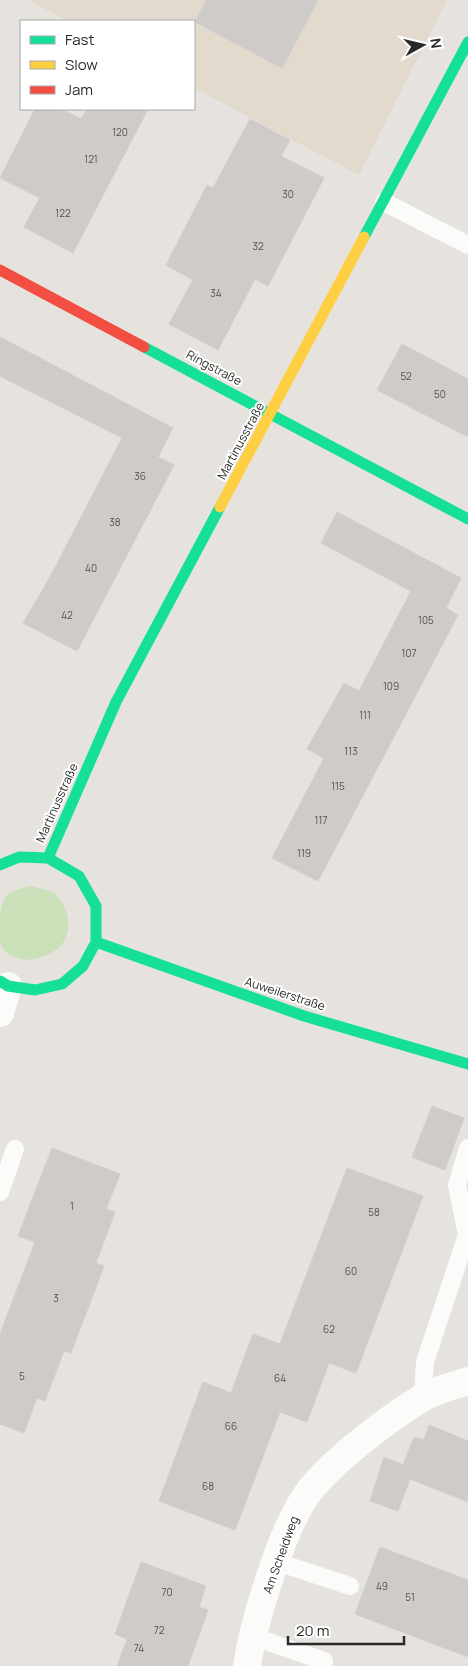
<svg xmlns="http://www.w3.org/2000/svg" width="468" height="1666" font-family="Manrope,sans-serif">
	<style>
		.education { fill: #e1dacd }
		.green { fill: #cae0b9 }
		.building { fill: #cecbc8; stroke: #d1cfca }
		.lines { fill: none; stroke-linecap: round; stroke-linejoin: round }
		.lane { stroke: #fbfbfa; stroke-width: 18 }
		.street { stroke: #fbfbfa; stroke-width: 28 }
		.fast { stroke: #16e098; stroke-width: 11 }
		.slow { stroke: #ffcf43; stroke-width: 11 }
		.jam { stroke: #f24e42; stroke-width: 11 }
		.labels { text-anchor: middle; stroke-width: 4; stroke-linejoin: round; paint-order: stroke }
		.number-label { font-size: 10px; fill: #535252 }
		.street-label { font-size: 12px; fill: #292929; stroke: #fff }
	</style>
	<rect width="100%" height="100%" fill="#e6e3de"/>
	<path class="education" d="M28,0H447L359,175L194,88V21H68Z"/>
	<path class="green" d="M30,886C39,888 47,889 55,894C68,905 73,928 63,943C48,963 7,968 0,941C0,935 0,927 0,922C0,897 6,892 30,886Z"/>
	<path class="building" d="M206,0H318L282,68L195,22Z
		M35,109H61L81,119L87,109H148L73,253L24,227L40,198L0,178Z
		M250,119L290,140L281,156L324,178L268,286L255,279L218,350L169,324L193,280L166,265L207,185L213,188Z
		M0,337L173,428L158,457L174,465L77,651L23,623L49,579L122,438L0,376Z
		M402,344L468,379V437L377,390Z
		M337,512L461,578L446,608L458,615L318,881L272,858L324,758L307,749L344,683L359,691L411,591L321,543Z
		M432,1106L464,1118L445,1170L412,1157Z
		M52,1148L120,1174L106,1209L115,1212L96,1263L104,1266L71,1353L64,1351L45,1401L37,1398L24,1433L0,1424V1334L35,1242L18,1236Z
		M347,1168L423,1196L356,1373L329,1363L307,1422L280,1412L235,1530L159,1501L203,1382L231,1393L253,1334L280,1344Z
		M429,1425L468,1441V1502L410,1479L398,1511L370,1501L384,1457L403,1465L414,1437L424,1440Z
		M380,1547L468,1580V1657L355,1614Z
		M141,1562L206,1586L199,1607L208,1610L188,1666H117L127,1639L115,1634Z"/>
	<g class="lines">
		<path class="lane" d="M384,202L468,245
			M0,1192L15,1149
			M423,1397L425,1362L467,1235L457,1185L468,1148
			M277,1562L350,1586
			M254,1637L324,1661"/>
		<path class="street" d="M0,1013L8,986
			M247,1666C254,1621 283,1523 311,1489C335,1459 389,1418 422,1398C435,1390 453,1386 468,1381"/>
		<path class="fast" d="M364,237L468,42
			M144,347L468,519
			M48,858L116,702L220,507
			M0,865L19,857L48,858L79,876L96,906V942L83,966L62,984L35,990L8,986L0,981
			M96,942L304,1016L468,1064"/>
		<path class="slow" d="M220,507L364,237"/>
		<path class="jam" d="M0,270L144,347"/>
	</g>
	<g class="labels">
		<g class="number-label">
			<text x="120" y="136">120</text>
			<text x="91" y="163">121</text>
			<text x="288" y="198">30</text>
			<text x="63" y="217">122</text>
			<text x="258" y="250">32</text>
			<text x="216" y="297">34</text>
			<text x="406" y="380">52</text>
			<text x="440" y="398">50</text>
			<text x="140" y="480">36</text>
			<text x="115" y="526">38</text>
			<text x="91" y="572">40</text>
			<text x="67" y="619">42</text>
			<text x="426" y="624">105</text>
			<text x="409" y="657">107</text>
			<text x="391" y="690">109</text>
			<text x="365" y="719">111</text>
			<text x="351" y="755">113</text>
			<text x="338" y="790">115</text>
			<text x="321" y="824">117</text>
			<text x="304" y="857">119</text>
			<text x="72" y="1210">1</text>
			<text x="374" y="1216">58</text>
			<text x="351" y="1275">60</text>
			<text x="56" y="1302">3</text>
			<text x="329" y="1333">62</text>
			<text x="22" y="1380">5</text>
			<text x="280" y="1382">64</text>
			<text x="231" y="1430">66</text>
			<text x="208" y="1490">68</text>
			<text x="382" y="1590">49</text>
			<text x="167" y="1596">70</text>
			<text x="410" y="1601">51</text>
			<text x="159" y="1634">72</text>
			<text x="139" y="1652">74</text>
		</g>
		<g class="street-label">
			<text transform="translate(214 368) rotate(28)" y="4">Ringstraße</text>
			<text transform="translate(241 441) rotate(-62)" y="4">Martinusstraße</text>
			<text transform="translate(57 803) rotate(-66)" y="4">Martinusstraße</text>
			<text transform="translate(285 994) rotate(18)" y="4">Auweilerstraße</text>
			<text transform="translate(281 1555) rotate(-70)" y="4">Am Scheidweg</text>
		</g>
	</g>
	<rect x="20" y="20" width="175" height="90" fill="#ffffff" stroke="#a9a9a9"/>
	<rect x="30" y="36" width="25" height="8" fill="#16e098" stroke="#a9a9a9"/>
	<text x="65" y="45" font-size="15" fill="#292929">Fast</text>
	<rect x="30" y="61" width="25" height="8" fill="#ffcf43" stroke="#a9a9a9"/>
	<text x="65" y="70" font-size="15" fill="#292929">Slow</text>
	<rect x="30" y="86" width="25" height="8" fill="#f24e42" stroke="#a9a9a9"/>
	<text x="65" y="95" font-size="15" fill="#292929">Jam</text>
	<g transform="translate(423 45) rotate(82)" stroke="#ffffff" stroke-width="4" paint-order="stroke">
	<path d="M0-4L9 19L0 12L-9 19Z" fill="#292929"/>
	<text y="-8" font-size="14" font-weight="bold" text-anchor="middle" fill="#292929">N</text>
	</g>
	<path d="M288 1636v8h116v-8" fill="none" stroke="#292929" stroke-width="2.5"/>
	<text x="296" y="1636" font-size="15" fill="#292929" stroke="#ffffff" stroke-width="4" paint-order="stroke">20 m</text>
</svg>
